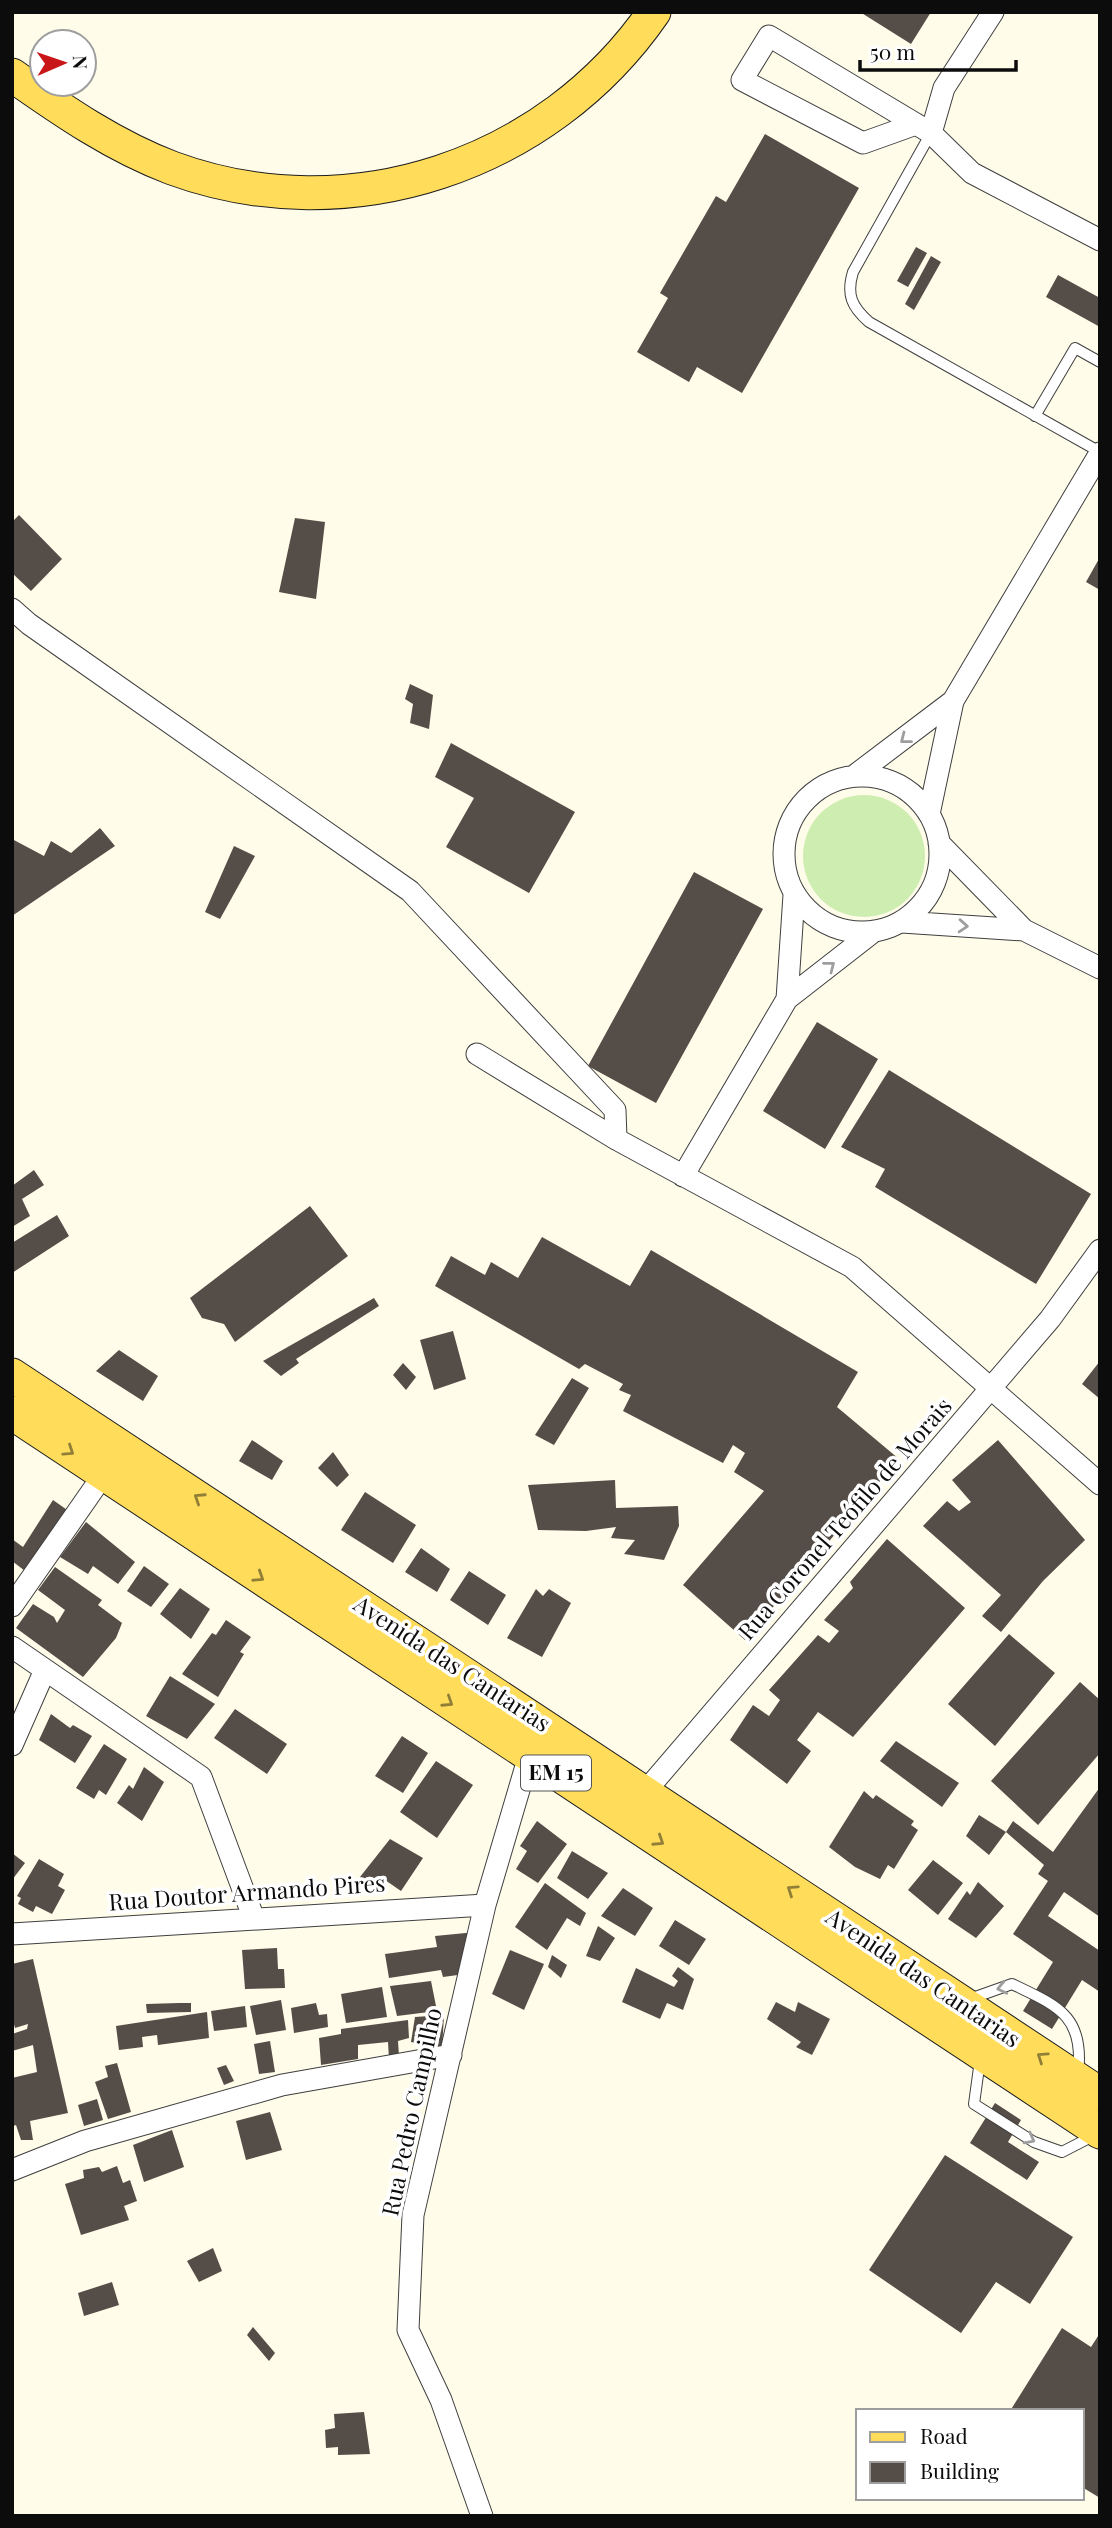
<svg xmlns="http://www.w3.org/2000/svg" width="1112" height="2528" font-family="'Playfair Display',serif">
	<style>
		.green { fill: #ceedb0 }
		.building { fill: #554d47 }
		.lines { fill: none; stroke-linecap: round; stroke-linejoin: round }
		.lane-casing { stroke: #3f3f3f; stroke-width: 12 }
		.street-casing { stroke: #3f3f3f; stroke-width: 23 }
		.primary-casing { stroke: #1d1d1d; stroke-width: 35 }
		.lane { stroke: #fff; stroke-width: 10 }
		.street { stroke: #fff; stroke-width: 21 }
		.primary { stroke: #ffdd5a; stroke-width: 33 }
		.oneway { stroke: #9e9e9e }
		.oneway2 { stroke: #927f37 }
		.labels { text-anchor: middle; stroke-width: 7; stroke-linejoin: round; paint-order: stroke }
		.shield { fill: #fff; stroke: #555; stroke-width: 2 }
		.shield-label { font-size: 21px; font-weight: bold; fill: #0c0c0c }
		.street-label { font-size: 23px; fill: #0c0c0c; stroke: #fff }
	</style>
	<rect width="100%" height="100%" fill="#fffcea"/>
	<path class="green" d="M803 856a61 61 0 1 1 122 0a61 61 0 1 1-122 0Z"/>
	<path class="building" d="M860,12H931L911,44Z
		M765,134L859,188L742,393L697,367L689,382L637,352L668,298L660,293L716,196L726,202Z
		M916,247L927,253L908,287L897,281Z
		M931,256L941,262L914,310L905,304Z
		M1058,275L1100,298V327L1046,297Z
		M19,515L62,559L31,591L12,573V522Z
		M295,518L325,522L316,599L279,592Z
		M1100,557V590L1086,582Z
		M410,684L433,695L429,729L410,723L413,704L405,699Z
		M451,743L575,812L529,893L446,847L474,798L435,777Z
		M100,828L115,846L12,916V839L44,856L51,841L71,853Z
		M234,846L255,856L220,919L205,912Z
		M694,872L763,909L656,1103L588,1066Z
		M817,1022L878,1059L825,1149L763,1111Z
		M889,1070L1091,1194L1036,1284L875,1187L885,1169L841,1147Z
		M34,1170L44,1185L22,1199L30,1216L12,1227V1186Z
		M310,1206L348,1256L235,1342L224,1324L202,1318L190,1298Z
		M57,1215L69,1236L12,1273V1243Z
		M542,1237L630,1286L651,1250L858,1372L837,1407L899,1459L745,1640L683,1585L764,1491L734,1472L745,1453L733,1445L723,1463L623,1411L631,1395L619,1390L623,1384L585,1364L579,1369L435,1286L451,1256L485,1275L491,1262L518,1278Z
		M374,1298L379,1306L296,1359L299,1363L281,1376L263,1361Z
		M453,1331L466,1379L434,1390L420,1340Z
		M119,1350L158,1376L143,1401L96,1371Z
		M1100,1361V1399L1082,1384Z
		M403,1363L416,1377L406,1390L393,1375Z
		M572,1378L589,1388L554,1445L535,1435Z
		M252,1440L283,1461L272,1480L239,1461Z
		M998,1440L1085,1540L1043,1581L1001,1632L982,1616L1001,1595L923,1526L947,1501L959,1511L971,1502L952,1480Z
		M333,1452L349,1475L337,1487L318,1468Z
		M615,1480L616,1508L678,1506L679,1526L664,1560L624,1554L635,1540L611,1538L616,1527L586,1531L538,1530L528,1485Z
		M365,1492L416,1525L393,1563L341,1530Z
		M53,1500L70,1512L29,1574L12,1561V1539L23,1547Z
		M86,1522L135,1562L118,1584L93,1566L88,1574L60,1557Z
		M887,1539L965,1608L853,1737L818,1712L797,1740L811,1751L787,1784L730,1740L753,1705L769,1716L780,1700L769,1690L818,1635L829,1643L839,1631L824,1620L853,1588L850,1582Z
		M421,1548L450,1569L437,1592L405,1572Z
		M144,1566L169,1584L151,1607L127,1591Z
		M55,1567L102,1600L98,1605L122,1623L116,1638L83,1677L16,1628L33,1604L54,1617L57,1623L65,1610L38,1590Z
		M469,1571L506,1595L488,1625L450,1600Z
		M180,1588L210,1609L191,1639L160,1614Z
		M536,1589L543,1596L549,1589L571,1603L542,1657L507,1638Z
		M226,1620L251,1637L240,1652L244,1654L218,1697L182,1674L212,1633L216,1635Z
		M1009,1634L1055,1673L995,1746L948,1704Z
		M170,1676L215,1704L187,1739L146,1716Z
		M1080,1682L1100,1700V1753L1038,1825L991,1781Z
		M235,1709L287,1744L267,1774L214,1738Z
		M51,1714L70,1728L73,1725L92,1736L75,1763L39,1740Z
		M402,1736L428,1753L403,1793L375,1776Z
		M896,1741L959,1783L942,1807L880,1761Z
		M104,1744L127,1759L106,1795L99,1790L94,1799L76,1788Z
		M436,1761L473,1785L437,1838L400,1812Z
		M144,1767L164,1782L142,1821L117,1803L129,1785L133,1789Z
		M1100,1787V1917L1064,1892L1048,1916L1100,1951V1992L1082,1980L1052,2029L1023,2011L1053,1962L1013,1934L1048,1881L1038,1874L1044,1865L1006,1832L1013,1821L1053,1852Z
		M864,1791L873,1799L876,1795L914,1821L911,1825L918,1830L894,1869L888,1865L880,1879L855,1867L829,1847Z
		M979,1815L1006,1832L989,1855L966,1836Z
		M537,1821L567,1844L538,1883L516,1869L527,1851L520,1846Z
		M390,1839L423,1858L401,1891L385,1880L377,1891L360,1877Z
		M572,1851L608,1873L588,1899L557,1878Z
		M12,1853L25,1863L12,1880Z
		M39,1859L64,1874L58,1886L65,1890L52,1914L36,1906L33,1912L18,1904L21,1898L17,1896Z
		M933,1860L963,1883L938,1915L908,1890Z
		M978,1882L1004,1906L976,1938L948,1919L967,1891L970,1895Z
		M545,1883L586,1913L580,1926L567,1918L547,1950L515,1927Z
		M623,1888L653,1908L635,1936L601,1916Z
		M675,1920L706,1939L689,1965L659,1946Z
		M598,1926L615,1938L600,1961L586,1956Z
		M476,1932L465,1974L443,1977L441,1970L389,1978L385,1954L437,1947L435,1936Z
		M277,1948L278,1969H284L285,1988L245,1989L242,1950Z
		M510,1950L544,1964L524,2010L492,1994Z
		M552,1955L567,1965L561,1978L548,1967Z
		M33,1959L68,2113L30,2121L33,2140H21L16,2125L13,2126L12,2078L37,2072L33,2045L12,2051V2034L27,2029L28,2024L15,2028L12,2017V1964Z
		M678,1967L694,1979L683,2010L667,2003L660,2019L622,2002L636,1968L674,1987L678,1981L672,1976Z
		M431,1981L437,2011L397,2016L390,1986Z
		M382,1987L387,2017L346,2023L341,1994Z
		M281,2000L286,2030L256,2035L250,2006Z
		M776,2002L795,2012L798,2002L830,2019L812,2055L796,2047L801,2042L767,2019Z
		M179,2003H191V2012L147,2013L146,2004Z
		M316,2003L319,2015L327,2014L328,2027L294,2033L291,2008Z
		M245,2006L247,2027L214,2031L211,2011Z
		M207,2012L209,2038L158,2045L157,2035L142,2037L143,2047L119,2050L116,2026Z
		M444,2015L442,2049L411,2042L415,2017Z
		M408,2020L409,2038L398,2041L399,2056L389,2059L388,2042L358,2045V2059L321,2065L319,2038L341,2034V2029Z
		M270,2041L275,2072L259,2074L254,2044Z
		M117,2063L131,2112L108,2119L95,2082L108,2077L105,2066Z
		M226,2065L234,2081L224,2085L217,2068Z
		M97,2099L103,2120L84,2126L78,2105Z
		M995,2103L1021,2120L1008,2142L1039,2162L1027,2180L970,2143Z
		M270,2112L282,2150L246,2160L236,2121Z
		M172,2130L184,2167L144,2182L133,2145Z
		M945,2155L1073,2237L1030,2304L996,2282L961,2333L869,2270Z
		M117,2166L123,2183L130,2180L137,2201L124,2206L129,2220L81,2235L65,2184L84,2178L83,2170L99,2167L102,2172Z
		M213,2248L222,2271L199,2282L187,2261Z
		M112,2282L119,2305L84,2316L78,2293Z
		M253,2327L275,2353L269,2361L247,2335Z
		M1062,2328L1091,2347L1100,2333V2498L1082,2487V2411H1010Z
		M364,2412L370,2454L338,2455V2447L326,2448L325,2430L335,2428L334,2414Z"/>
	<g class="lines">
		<defs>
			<path id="lane" d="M931,133L853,272C846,295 852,307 869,322L1100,452
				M1035,416L1075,348L1100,362
				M967,2000L1012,1984C1058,2006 1085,2016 1078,2074
				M980,2060L974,2104L1034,2142L1062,2152L1095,2135"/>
			<path id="street" d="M916,124L863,143L742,80L769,36L931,133L972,173L1100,240
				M931,133L944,88L993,12
				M12,609L29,624L410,891L615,1110L616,1139
				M784 854a78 78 0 1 1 156 0a78 78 0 1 1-156 0Z
				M854,776L953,701
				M929,814L953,701L1100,453
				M939,843L1024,930L1100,968
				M902,922L1024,930
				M787,999L794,895
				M477,1054L616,1139L852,1267L1100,1484
				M683,1176L787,999L873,932
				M12,1606L104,1474
				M12,1647L201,1777L254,1919
				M12,1745L45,1670
				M638,1800L1050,1319L1100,1250
				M12,1934L485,1905
				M12,2170L85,2141L282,2085L451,2055
				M482,2516L441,2400L408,2330L413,2215L485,1905L529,1756"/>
			<path id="primary" d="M12,75C63,111 114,146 172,168C349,233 548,166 654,12
				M12,1375L1100,2094
				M12,1413L1100,2132"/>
		</defs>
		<use href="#lane" class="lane-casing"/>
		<use href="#street" class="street-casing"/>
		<use href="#primary" class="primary-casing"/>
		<use href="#lane" class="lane"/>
		<use href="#street" class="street"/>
		<use href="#primary" class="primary"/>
	</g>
	<defs><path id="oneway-chevron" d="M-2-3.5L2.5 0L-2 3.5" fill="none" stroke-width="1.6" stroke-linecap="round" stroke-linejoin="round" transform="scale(1.75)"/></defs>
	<g class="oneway">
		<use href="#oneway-chevron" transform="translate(905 739) rotate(142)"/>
		<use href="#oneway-chevron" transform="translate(963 926) rotate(4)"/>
		<use href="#oneway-chevron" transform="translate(830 966) rotate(-38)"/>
		<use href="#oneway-chevron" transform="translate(1002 1988) rotate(167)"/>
		<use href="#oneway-chevron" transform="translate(1030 2139) rotate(28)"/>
	</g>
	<g class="oneway2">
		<use href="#oneway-chevron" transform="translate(69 1451) rotate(34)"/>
		<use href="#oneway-chevron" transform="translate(199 1498) rotate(-147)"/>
		<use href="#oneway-chevron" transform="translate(259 1577) rotate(33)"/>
		<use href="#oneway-chevron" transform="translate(448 1702) rotate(33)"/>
		<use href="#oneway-chevron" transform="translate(659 1841) rotate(33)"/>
		<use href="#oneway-chevron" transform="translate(792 1890) rotate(-146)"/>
		<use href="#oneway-chevron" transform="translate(1042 2057) rotate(-146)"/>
	</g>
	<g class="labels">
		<rect class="shield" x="521" y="1755.5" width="70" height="35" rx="5"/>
		<g class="shield-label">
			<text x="556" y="1780">EM 15</text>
		</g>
		<g class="street-label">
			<text transform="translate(845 1519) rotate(-49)" y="8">Rua Coronel Teófilo de Morais</text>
			<text transform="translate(452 1664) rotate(33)" y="8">Avenida das Cantarias</text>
			<text transform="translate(247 1893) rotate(-4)" y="8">Rua Doutor Armando Pires</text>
			<text transform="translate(923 1978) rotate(34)" y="8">Avenida das Cantarias</text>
			<text transform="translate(412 2112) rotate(-78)" y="8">Rua Pedro Campilho</text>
		</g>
	</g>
	<rect width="1112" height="2528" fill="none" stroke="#0c0c0c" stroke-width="28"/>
	<rect x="856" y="2409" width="228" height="91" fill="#ffffff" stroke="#9e9e9e" stroke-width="2"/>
	<rect x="870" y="2432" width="35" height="10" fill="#ffdd5a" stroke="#9e9e9e" stroke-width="2"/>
	<text x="920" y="2444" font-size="21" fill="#0c0c0c">Road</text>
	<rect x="870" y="2462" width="35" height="21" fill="#554d47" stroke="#9e9e9e" stroke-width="2"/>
	<text x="920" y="2479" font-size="21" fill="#0c0c0c">Building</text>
	<g transform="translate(63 63) rotate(88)"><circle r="33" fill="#ffffff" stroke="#9e9e9e" stroke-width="2"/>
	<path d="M0-5L12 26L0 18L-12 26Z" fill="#c91719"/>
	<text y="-10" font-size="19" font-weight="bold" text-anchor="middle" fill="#0c0c0c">N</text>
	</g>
	<path d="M860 60v10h156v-10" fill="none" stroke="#0c0c0c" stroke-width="3.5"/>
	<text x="870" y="60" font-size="21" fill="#0c0c0c" stroke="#ffffff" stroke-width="5" paint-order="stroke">50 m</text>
</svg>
